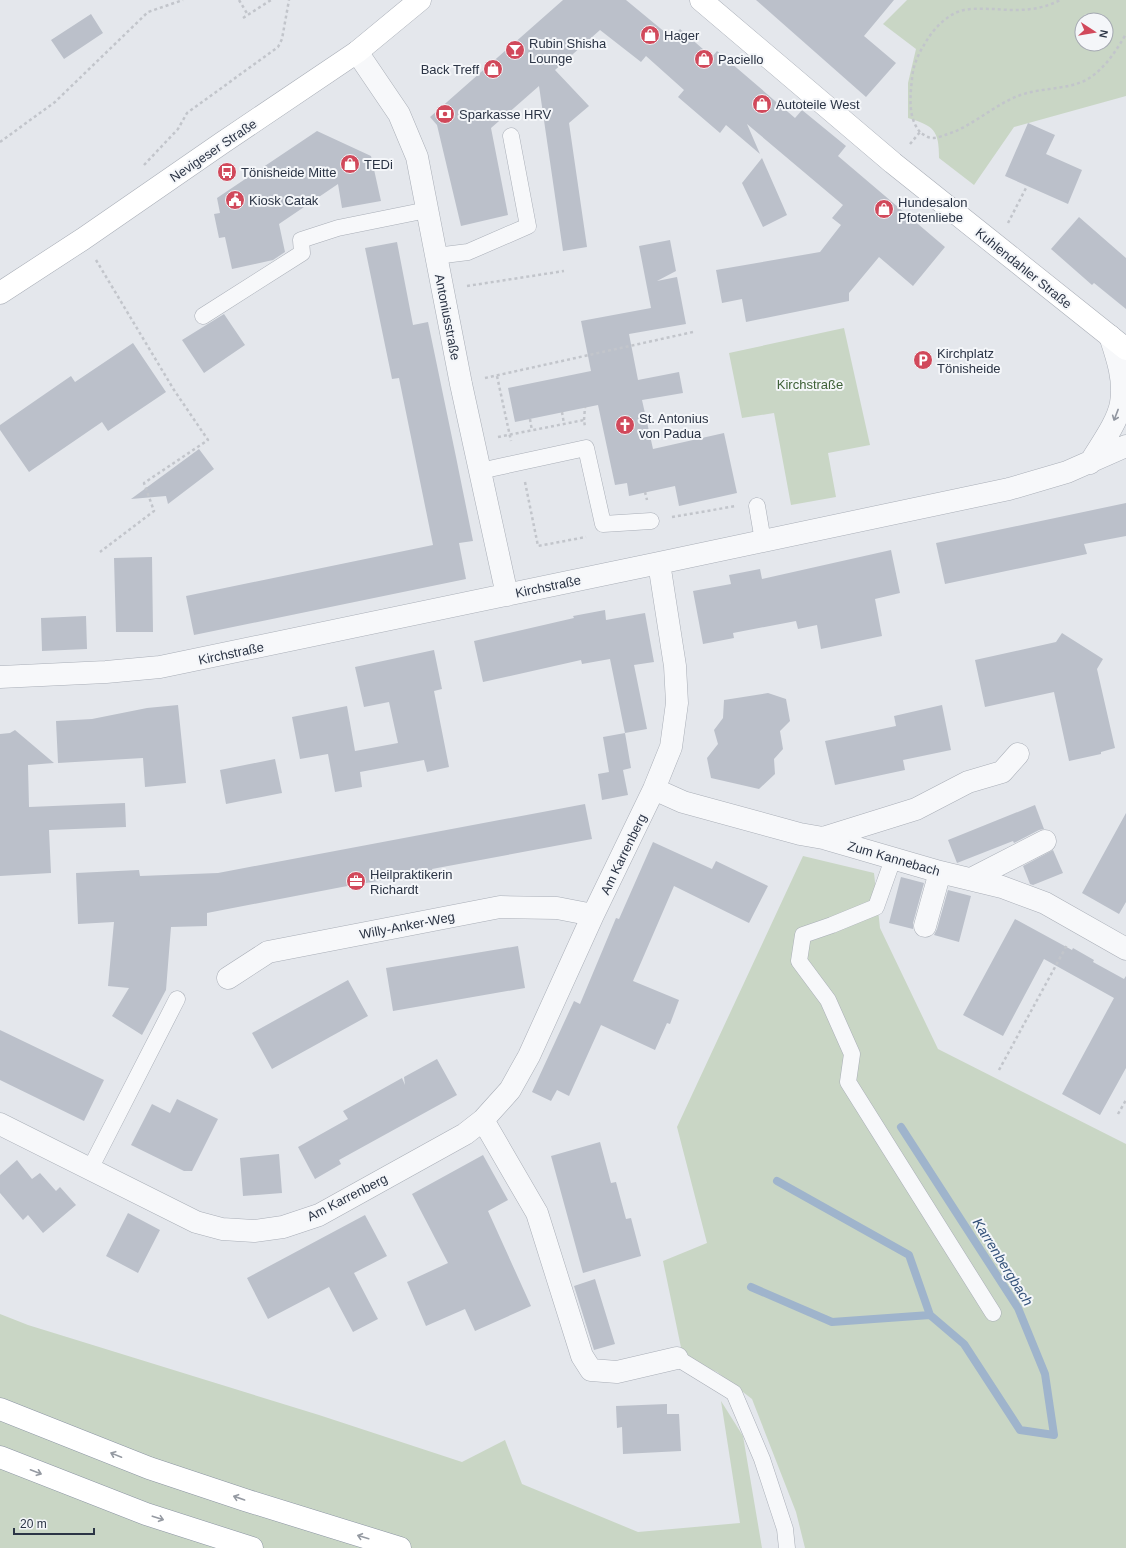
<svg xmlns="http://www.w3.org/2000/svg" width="1126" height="1548" font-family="Arial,sans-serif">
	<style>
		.green { fill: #c9d6c5; fill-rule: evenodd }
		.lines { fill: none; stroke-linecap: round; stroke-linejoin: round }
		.stream { stroke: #9fb4cc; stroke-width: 8 }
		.building { fill: #bbc0ca }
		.lane-casing { stroke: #a9aeb7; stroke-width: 17 }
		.street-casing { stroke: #a9aeb7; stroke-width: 23 }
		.secondary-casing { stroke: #a9aeb7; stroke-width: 23 }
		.highway-casing { stroke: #8b94a3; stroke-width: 23 }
		.path { stroke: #c2c5cb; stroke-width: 2.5; stroke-dasharray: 3 3; stroke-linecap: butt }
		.lane { stroke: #f7f8fa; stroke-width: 16 }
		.street { stroke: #f7f8fa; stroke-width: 22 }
		.secondary { stroke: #fff; stroke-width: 22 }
		.highway { stroke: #fff; stroke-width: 22 }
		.oneway { stroke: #9196a0 }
		.oneway2 { stroke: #959aa2 }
		.labels { text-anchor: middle; stroke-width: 4; stroke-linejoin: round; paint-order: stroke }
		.poi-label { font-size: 13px; fill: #2b3445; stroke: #f4f6f9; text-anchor: start }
		.street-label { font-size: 13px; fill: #2b3445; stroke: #f4f6f9 }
		.park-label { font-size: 13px; fill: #3f6138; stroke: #f4f6f9 }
		.water-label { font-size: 14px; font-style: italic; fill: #34527a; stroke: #f4f6f9 }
	</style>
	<rect width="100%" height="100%" fill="#e4e7ec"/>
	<path class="green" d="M907,0H1126V96L1014,127L974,185L939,158C939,130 934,126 908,118V83L916,49L883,24ZM1082,20H1106V44H1082Z
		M844,328L870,445L828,453L836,497L791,505L774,413L742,418L729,353Z
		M803,856L874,873L880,928L938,1049L1126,1144V1548H805L796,1512L752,1399L717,1372L683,1357L663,1261L707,1243L677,1127Z
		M0,1314L28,1325L319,1415L462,1462L505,1440L522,1484L638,1532L740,1523L721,1401L743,1436L762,1548H0Z"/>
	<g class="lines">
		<path class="stream" d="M777,1181L909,1255L930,1315
			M751,1287L832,1322L930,1315L964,1344L1020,1430L1054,1435L1045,1374L1018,1308L901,1127"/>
	</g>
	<path class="building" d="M563,0H626L672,38L680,29L712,57L717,51L795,118L802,110L846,146L838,156L945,247L913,286L879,257L849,293V301L746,322L742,299L722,303L716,270L820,252L841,225L832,218L843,205L747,124L760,154L726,125L720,133L678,97L684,90L646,56L641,62L600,30L555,70L589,106L569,123L587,247L563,251L539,86L491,128L508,215L461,226L437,125L430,117Z
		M756,0H894L864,36L896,63L866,97Z
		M91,14L103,33L64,59L51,40Z
		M1028,123L1055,135L1046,154L1082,170L1068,204L1005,176Z
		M317,131L371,156L381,201L342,208L338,184L279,224L285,252L273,260L232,269L225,237L219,238L214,214L220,213L217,198Z
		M762,158L787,215L763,227L742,183Z
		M1079,217L1126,258V309L1094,283L1092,285L1051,249Z
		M670,240L676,271L657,281L677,277L686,324L629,334L638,380L679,372L683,393L642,400L653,449L724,433L737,493L679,506L675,486L629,496L627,483L615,485L598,405L515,422L508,388L591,371L581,321L651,308L639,246Z
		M397,242L413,325L428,322L456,457L473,541L459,543L466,579L194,635L186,596L433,545L399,378L392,379L365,248Z
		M224,314L245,345L204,373L182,340Z
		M133,343L166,392L108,431L102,422L29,472L0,430V425L71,376L75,382Z
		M199,449L214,469L168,504L166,496L131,499Z
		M1126,503V536L1084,544L1087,554L945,584L936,543Z
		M891,550L900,593L875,599L882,636L821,649L817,625L798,629L796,621L733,633L734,638L703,644L693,591L731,584L729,575L760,569L762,579Z
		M152,557L153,632H116L114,558Z
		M605,610L606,620L645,613L654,662L634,665L647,729L625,733L610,659L582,664L581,660L483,682L474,641L574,618L573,616Z
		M86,616L87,649L42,651L41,618Z
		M1062,633L1103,659L1097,669L1115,748L1101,752V754L1069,761L1054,692L985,707L975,660L1056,642Z
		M434,650L442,689L434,691L449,767L427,772L424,760L360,772L362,787L335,792L328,754L300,759L292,717L347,706L355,751L398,743L389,702L364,707L355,667Z
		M768,693L786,699L790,721L780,731L783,749L774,759L775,774L759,789L711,778L707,758L718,744L714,730L723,718L724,700Z
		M178,705L186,783L145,787L143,758L58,763L56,721L92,719L147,708Z
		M942,705L951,750L903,760L905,770L835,785L825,741L896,726L894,716Z
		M15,730L54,763L28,765L29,807L125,803L126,827L49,830L51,873L0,876V734L10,733Z
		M625,733L631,768L623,770L628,795L602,800L598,774L609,772L603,737Z
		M275,759L282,793L226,804L220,770Z
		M585,804L592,839L432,869L433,872L342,887L207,913V926L171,927L166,990L142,1035L112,1016L129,988L108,986L114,922L78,924L76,873L139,870L140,876L218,873Z
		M1035,805L1044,829L1039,830L1014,843L1013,841L957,863L948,840Z
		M1126,813V902L1119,914L1082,893Z
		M653,842L712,869L716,861L768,886L749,923L674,886L633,981L679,1000L670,1024L667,1023L655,1050L601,1025L569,1096L557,1090L551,1101L532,1092L574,1001L580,1004L616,918L619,919Z
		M1053,850L1063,873L1033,885L1030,884L1023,866Z
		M901,877L924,883L913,923V929L889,923Z
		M948,890L971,896L959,942L934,935L937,929Z
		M1015,919L1072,950L1073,948L1094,960L1093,962L1124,979L1126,976V1068L1100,1115L1062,1094L1114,998L1044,959L1003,1036L963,1015Z
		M518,946L525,988L393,1011L386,968Z
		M348,980L368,1016L272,1069L252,1033Z
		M0,1030L104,1080L84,1121L0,1080Z
		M437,1059L457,1095L339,1160L341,1164L315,1179L298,1147L348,1119L343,1111L402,1078L405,1085L404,1077Z
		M177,1099L218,1119L192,1171H184L131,1145L152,1104L170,1113Z
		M600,1142L611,1183L616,1182L626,1219L631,1218L641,1256L583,1273L551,1156Z
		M279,1154L282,1193L243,1196L240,1158Z
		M483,1155L508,1200L488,1211L531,1306L475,1331L465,1309L426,1326L407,1282L448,1263L412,1194Z
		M17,1160L32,1179L40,1173L56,1191L60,1187L76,1205L43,1233L28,1215L23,1220L0,1193V1175Z
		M128,1213L160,1230L138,1273L106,1256Z
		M365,1215L387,1256L354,1273L378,1319L353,1332L329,1287L268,1319L247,1278Z
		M595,1279L615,1344L594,1350L574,1286Z
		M667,1404V1414H679L681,1451L623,1454L622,1427L617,1428L616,1406Z"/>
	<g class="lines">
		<defs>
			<path id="lane" d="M436,256L468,252L528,226L511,136
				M203,316L302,253L301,240L338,228L427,210
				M480,471L586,448L603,524L651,521
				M757,506L763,541
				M893,859L876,907L832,925L803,935L799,961L828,1000L852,1054L848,1082L993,1313
				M90,1169L177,999
				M677,1358L734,1393L762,1459L785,1529L787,1548"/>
			<path id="street" d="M357,52L399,114L417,157L461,384L507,595
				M1090,463C1100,446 1118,422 1121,403C1125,380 1117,357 1110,336
				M0,677L106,672L160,667L659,563L1009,489L1067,472L1126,446
				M654,789L683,802L800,834L823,838L940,872L1002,887L1045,903L1126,949
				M823,838L916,809L968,782L1002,772L1018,754
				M971,879L1045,841
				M925,926L940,872
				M228,978L268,952L500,907L557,908L593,915
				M483,1120L537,1213L582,1356L591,1370L617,1372L677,1358
				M0,1124L196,1222L222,1229L254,1231L283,1227L319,1215L465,1134L483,1120L510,1090L529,1056L593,915L654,789L671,747L677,703L675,666L659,563"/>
			<path id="secondary" d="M701,0L893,163L1126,349
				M0,293L83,239L222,143L357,52L420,0"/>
			<path id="highway" d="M0,1409L149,1468L245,1500L400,1548
				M0,1457L146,1514L252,1548"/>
		</defs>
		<use href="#lane" class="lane-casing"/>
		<use href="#street" class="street-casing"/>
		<use href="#secondary" class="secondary-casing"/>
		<use href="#highway" class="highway-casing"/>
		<path class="path" d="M239,0L248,15
			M243,18L271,0
			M920,132C908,118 910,97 912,79C913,64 919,53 927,40C935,27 949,13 964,10C974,8 985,9 995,9C1017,11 1040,11 1060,0
			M0,142L55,102L148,12L183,0
			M910,144L920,132C924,135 928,138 933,138C937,138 942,136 945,135C975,126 997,101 1027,93C1046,88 1068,89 1086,80C1104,70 1116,51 1126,34
			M144,165L178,129L187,113L278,47L282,39L289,0
			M1008,223L1027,186
			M96,260L174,390L208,440L144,483L154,511L100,552
			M467,286L564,271
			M497,376L511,441
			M485,378L693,332
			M562,412L564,424
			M530,419L532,431
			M584,420L585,407
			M498,437L584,420L585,427
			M525,482L538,546L586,537
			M645,492L647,500
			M672,517L736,506
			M999,1070L1067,945
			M1118,1114L1126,1100"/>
		<use href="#lane" class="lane"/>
		<use href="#street" class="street"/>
		<use href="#secondary" class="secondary"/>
		<use href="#highway" class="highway"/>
	</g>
	<defs><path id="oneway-shaft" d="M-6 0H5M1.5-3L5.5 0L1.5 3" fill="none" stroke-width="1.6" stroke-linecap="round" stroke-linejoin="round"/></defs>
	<use class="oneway" href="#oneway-shaft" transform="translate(1116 415) rotate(111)"/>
	<g class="oneway2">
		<use href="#oneway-shaft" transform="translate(116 1455) rotate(-158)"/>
		<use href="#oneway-shaft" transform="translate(36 1472) rotate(21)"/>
		<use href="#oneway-shaft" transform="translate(239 1498) rotate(-161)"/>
		<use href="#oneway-shaft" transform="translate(158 1518) rotate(18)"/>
		<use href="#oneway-shaft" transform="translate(363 1537) rotate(-163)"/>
	</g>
	<defs>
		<symbol id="shop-disc" viewBox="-11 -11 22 22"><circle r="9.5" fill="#d1495b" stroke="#f4f6f9"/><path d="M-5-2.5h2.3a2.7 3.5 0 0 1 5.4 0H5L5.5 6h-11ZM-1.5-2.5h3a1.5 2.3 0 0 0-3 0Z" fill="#fff"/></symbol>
		<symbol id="bar-disc" viewBox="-11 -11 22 22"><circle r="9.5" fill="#d1495b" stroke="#f4f6f9"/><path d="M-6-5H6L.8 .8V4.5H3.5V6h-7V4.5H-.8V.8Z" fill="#fff"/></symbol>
		<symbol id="bank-disc" viewBox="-11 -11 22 22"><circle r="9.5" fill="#d1495b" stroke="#f4f6f9"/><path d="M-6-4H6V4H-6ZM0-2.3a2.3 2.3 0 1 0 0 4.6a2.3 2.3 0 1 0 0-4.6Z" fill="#fff"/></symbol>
		<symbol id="bus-disc" viewBox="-11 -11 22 22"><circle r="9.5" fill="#d1495b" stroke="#f4f6f9"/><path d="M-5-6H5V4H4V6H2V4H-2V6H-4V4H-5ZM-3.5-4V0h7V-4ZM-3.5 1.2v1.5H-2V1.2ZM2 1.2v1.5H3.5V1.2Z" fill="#fff"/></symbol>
		<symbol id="civic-disc" viewBox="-11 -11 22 22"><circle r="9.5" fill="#d1495b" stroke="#f4f6f9"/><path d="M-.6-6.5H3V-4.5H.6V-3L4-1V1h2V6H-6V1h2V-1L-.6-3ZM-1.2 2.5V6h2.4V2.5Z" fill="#fff"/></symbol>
		<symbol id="parking-disc" viewBox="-11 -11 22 22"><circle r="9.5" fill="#d1495b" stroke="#f4f6f9"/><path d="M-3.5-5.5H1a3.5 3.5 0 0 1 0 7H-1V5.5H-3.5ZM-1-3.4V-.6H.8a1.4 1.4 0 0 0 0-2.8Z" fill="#fff"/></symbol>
		<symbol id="church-disc" viewBox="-11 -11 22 22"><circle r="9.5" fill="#d1495b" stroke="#f4f6f9"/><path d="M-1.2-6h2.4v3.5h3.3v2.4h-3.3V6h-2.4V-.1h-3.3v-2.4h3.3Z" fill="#fff"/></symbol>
		<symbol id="office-disc" viewBox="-11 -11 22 22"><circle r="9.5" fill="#d1495b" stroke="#f4f6f9"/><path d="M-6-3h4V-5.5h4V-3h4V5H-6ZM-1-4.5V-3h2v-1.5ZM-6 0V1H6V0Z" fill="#fff"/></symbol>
	</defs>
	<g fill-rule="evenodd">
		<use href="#shop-disc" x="639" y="24" width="22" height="22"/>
		<use href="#bar-disc" x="504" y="39" width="22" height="22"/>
		<use href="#shop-disc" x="693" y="48" width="22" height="22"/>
		<use href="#shop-disc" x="482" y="58" width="22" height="22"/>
		<use href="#shop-disc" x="751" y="93" width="22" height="22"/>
		<use href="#bank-disc" x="434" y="103" width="22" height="22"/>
		<use href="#shop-disc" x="339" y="153" width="22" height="22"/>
		<use href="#bus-disc" x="216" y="161" width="22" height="22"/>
		<use href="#civic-disc" x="224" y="189" width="22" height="22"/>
		<use href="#shop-disc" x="873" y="198" width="22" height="22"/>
		<use href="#parking-disc" x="912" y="349" width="22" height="22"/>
		<use href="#church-disc" x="614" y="414" width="22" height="22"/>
		<use href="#office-disc" x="345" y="870" width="22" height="22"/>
	</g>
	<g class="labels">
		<g class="poi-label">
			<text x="664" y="40">Hager</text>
			<text x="529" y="48">Rubin Shisha<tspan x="529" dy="15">Lounge</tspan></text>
			<text x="718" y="64">Paciello</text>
			<text x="479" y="74" text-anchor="end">Back Treff</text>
			<text x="776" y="109">Autoteile West</text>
			<text x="459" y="119">Sparkasse HRV</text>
			<text x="364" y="169">TEDi</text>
			<text x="241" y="177">Tönisheide Mitte</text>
			<text x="249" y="205">Kiosk Catak</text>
			<text x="898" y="207">Hundesalon<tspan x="898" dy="15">Pfotenliebe</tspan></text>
			<text x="937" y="358">Kirchplatz<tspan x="937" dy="15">Tönisheide</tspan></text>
			<text x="639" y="423">St. Antonius<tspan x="639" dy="15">von Padua</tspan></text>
			<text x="370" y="879">Heilpraktikerin<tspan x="370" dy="15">Richardt</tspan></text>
		</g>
		<g class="street-label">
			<text transform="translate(213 150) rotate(-34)" y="5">Nevigeser Straße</text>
			<text transform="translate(1024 268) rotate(39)" y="5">Kuhlendahler Straße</text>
			<text transform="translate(448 317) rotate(79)" y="5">Antoniusstraße</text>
			<text transform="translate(548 586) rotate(-12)" y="5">Kirchstraße</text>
			<text transform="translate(231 653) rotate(-12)" y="5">Kirchstraße</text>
			<text transform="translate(623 854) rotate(-64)" y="5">Am Karrenberg</text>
			<text transform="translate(894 858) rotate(16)" y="5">Zum Kannebach</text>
			<text transform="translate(407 925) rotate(-11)" y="5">Willy-Anker-Weg</text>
			<text transform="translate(347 1197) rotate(-27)" y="5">Am Karrenberg</text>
		</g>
		<g class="park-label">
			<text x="810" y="389">Kirchstraße</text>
		</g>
		<g class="water-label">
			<text transform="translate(1003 1262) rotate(58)" y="5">Karrenbergbach</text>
		</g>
	</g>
	<g transform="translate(1094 32) rotate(102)"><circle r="19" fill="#f4f6f9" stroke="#a4a8b1"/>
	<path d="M0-3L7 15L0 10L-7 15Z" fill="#d1495b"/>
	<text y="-6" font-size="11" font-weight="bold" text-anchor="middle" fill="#2b3445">N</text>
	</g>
	<path d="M14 1528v6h80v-6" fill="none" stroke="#2b3445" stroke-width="2"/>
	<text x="20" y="1528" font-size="12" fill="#2b3445" stroke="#f4f6f9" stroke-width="3" paint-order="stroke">20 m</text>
</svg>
